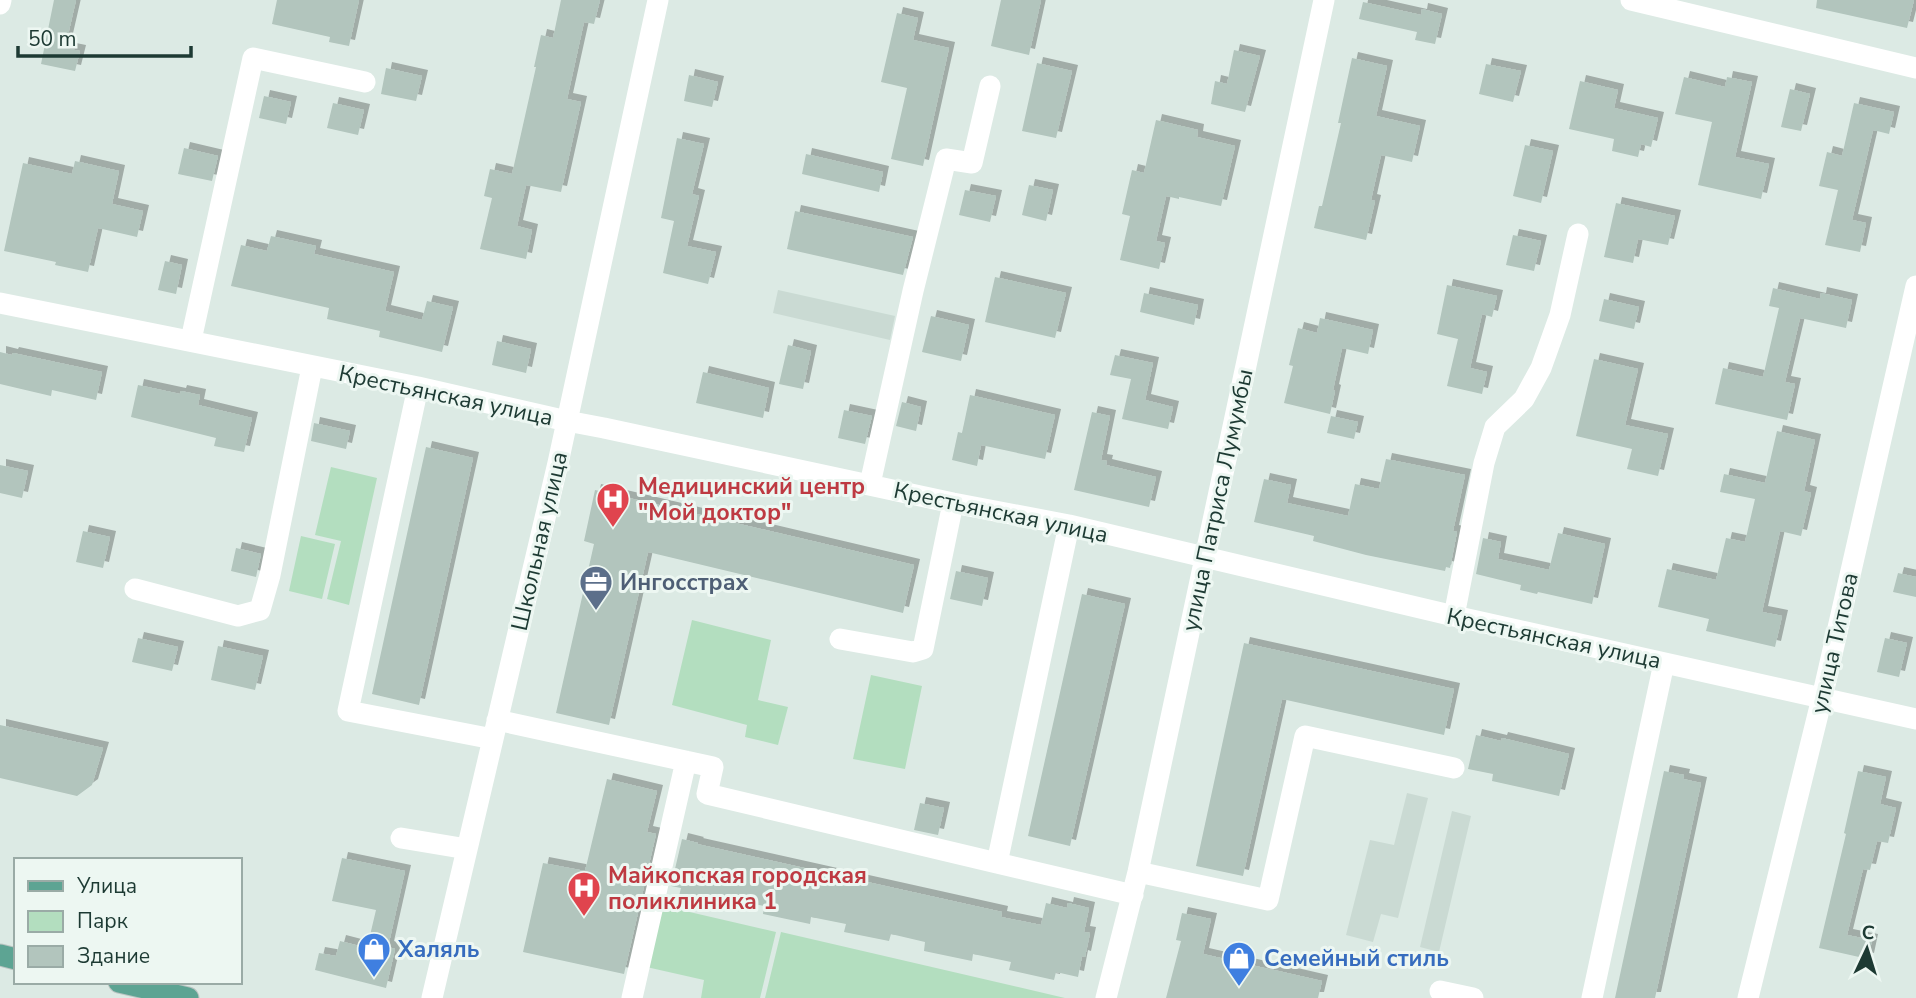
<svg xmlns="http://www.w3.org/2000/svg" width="1916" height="998" font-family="'Nunito Sans',sans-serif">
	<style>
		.built { fill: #cadad3 }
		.green { fill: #b3debf }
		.building { fill: #b2c5bd; filter: url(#shadow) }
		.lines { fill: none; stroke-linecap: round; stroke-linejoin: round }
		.major-casing { stroke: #bbc4c2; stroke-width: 23 }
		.minor { stroke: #fff; stroke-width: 21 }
		.major { stroke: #5da493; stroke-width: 21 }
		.labels { text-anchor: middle; stroke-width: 6; stroke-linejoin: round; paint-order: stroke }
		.street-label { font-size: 23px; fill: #1d3a33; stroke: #edf7f2 }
		.health-label { font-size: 23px; font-weight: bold; fill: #be3a42; stroke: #edf7f2; text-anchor: start }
		.service-label { font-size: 23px; font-weight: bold; fill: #4e5e75; stroke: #edf7f2; text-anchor: start }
		.shop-label { font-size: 23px; font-weight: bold; fill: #366cbe; stroke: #edf7f2; text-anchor: start }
	</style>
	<defs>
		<filter id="shadow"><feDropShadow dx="6" dy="-6" stdDeviation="0" flood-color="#0004"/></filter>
	</defs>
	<rect width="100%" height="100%" fill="#dceae4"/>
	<path class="built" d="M778,290L895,316L890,340L773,313Z
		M1407,793L1428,798L1398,918L1381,914L1373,942L1346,935L1370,840L1394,845Z
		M1452,811L1471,816L1439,952L1420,947Z"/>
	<path class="green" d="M331,467L377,478L349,605L327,599L341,541L315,535Z
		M301,536L335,544L322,599L289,591Z
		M692,620L771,640L758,700L788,707L778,745L745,737L747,725L672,705Z
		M871,675L922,686L905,769L853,759Z
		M655,904L776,932L760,998H701L704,980L642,966Z
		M781,932L1065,998H765Z"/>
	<path class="building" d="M54,0H76L65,48L80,51L75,71L41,64Z
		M277,0H359L349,46L329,42L330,37L272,24Z
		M561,0H600L594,24L584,22L567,99L581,102L561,192L526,185L517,226L532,230L526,259L480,249L492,198L484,196L490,169L512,174L536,67H534L541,35L553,38Z
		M1001,0H1041L1029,55L991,46Z
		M1817,0H1914L1907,28L1816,8Z
		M1363,2L1421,15L1422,9L1442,14L1435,44L1415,40L1417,32L1359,19Z
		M897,13L918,18L913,40L949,48L923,166L891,159L907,88L881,82Z
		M1234,50L1260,56L1245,112L1211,104L1215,81L1227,84Z
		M1352,58L1387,66L1376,116L1420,126L1412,162L1381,155L1371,200L1375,201L1366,240L1314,228L1319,206H1322L1341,123H1338Z
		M1037,63L1072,71L1056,138L1022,131Z
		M1486,64L1521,71L1513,102L1479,94Z
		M386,68L422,76L416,101L381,94Z
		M689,75L718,82L712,107L684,101Z
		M1684,77L1725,87L1727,77L1752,82L1735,157L1769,164L1761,199L1698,185L1712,122L1675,114Z
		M1580,81L1618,90L1614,108L1658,118L1651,147L1641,144L1638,157L1612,151L1614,139L1569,129Z
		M1790,89L1810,94L1801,131L1781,127Z
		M264,96L291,102L286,124L259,118Z
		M333,103L364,110L358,135L327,128Z
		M1854,103L1894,112L1889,134L1873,130L1852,220L1866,223L1860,252L1825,245L1838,190L1819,186L1827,152L1842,156Z
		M1156,120L1198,130L1197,137L1235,146L1221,206L1179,197V199L1166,196L1156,241L1165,243L1159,269L1120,260L1130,216L1122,214L1132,170L1144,173Z
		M677,138L704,144L692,194L699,196L687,246L716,252L708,284L663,273L674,221L661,218Z
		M1525,145L1553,151L1541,203L1513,196Z
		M184,148L218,156L212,181L178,174Z
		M806,154L883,172L879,192L802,174Z
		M75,161L119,171L112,204L143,211L137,237L98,228L88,272L55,265L56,262L4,251L23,163L72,174Z
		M1029,185L1053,190L1046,221L1022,215Z
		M965,190L996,196L990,222L959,215Z
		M1616,203L1675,216L1668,245L1638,239L1633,263L1604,257Z
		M795,211L913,237L903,275L787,249Z
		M1513,235L1541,241L1534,271L1506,265Z
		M271,236L316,246L314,254L394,272L385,311L422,320L427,301L453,307L442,352L379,337L380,331L327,319L329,308L231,286L241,245L267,251Z
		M165,261L182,265L176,294L158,290Z
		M995,277L1066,293L1055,338L985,322Z
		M1447,285L1497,296L1492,317L1482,314L1470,368L1487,372L1482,394L1447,386L1458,339L1437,334Z
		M1773,288L1820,299L1821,293L1852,300L1846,328L1800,318L1785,382L1795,384L1787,420L1715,404L1723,368L1763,377L1779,308L1769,306Z
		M1144,293L1198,305L1194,325L1140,312Z
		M1604,299L1639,307L1634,329L1599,321Z
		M931,316L969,325L961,361L922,352Z
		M1320,318L1373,330L1368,354L1342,348L1333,390L1335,391L1330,414L1284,403L1293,366L1289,365L1298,328L1317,333Z
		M497,341L531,349L526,373L492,365Z
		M788,345L811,351L803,389L779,384Z
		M0,352L12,355L13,353L102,372L96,400L52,390L51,396L0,384Z
		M1115,355L1153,363L1145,400L1173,407L1168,429L1122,419L1131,379L1110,375Z
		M1594,359L1638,369L1625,425L1668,434L1658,476L1627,469L1632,449L1576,436Z
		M703,372L769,388L763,418L696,403Z
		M138,385L180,394L181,391L200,395L198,405L252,418L244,452L214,446L216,438L131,417Z
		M970,395L1055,415L1045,459L981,445L977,466L952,460L958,432L962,433Z
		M902,402L921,407L916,431L896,426Z
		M844,410L872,416L865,444L838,438Z
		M1092,412L1110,416L1101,460L1107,461L1106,465L1156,477L1149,507L1074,490Z
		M1331,416L1358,422L1354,439L1327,433Z
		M314,423L350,431L346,449L311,441Z
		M1777,431L1815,440L1804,491L1811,493L1801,536L1780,531L1762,612L1782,616L1775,647L1706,631L1709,619L1658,607L1667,569L1716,580L1726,538L1745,542L1755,499L1720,492L1724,474L1765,483Z
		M426,447L473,458L419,705L372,694Z
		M1386,459L1465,475L1453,531L1457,532L1450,568L1446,567L1445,571L1366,555L1313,541L1314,536L1254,522L1264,479L1291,485L1287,503L1348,516L1355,484L1379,489Z
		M0,465L28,471L22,498L0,493Z
		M595,490L914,565L903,613L648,552L609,725L556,713L594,544L584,541Z
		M83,531L110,537L103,568L76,562Z
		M1558,533L1605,544L1592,604L1538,592L1537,594L1520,590L1521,585L1476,574L1483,538L1501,542L1498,559L1549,570Z
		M236,548L261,554L256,577L231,571Z
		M956,571L988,578L982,606L950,599Z
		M1898,573L1916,577V597L1893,592Z
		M1082,594L1125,604L1070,846L1028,836Z
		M138,638L178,647L172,671L132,662Z
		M1885,638L1907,643L1899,677L1877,672Z
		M1244,643L1454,689L1444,735L1282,699L1243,876L1196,866Z
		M218,646L263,656L255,690L211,680Z
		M0,725L103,748L92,785L77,796L0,778Z
		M1476,735L1501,741L1502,738L1569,754L1559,796L1492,781L1493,774L1468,769Z
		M1664,771L1684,775L1683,779L1701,783L1655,998H1615Z
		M1858,771L1886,777L1880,804L1896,808L1888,843L1877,841L1870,870L1863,869L1847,935L1872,940L1868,959L1819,948L1846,834L1844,833Z
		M607,779L657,791L647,832L656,834L624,974L523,952L543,863L585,871Z
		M920,803L944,808L938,835L914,830Z
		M682,839L698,843L697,844L1002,912L1001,917L1041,925L1046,903L1067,908L1068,903L1089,908L1084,932L1090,933L1085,957L1082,956L1078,977L1056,972L1054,980L1009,970L1011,962L973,954L972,961L924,951L925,942L891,934L889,941L844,932L846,924L811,917L810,924L763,914L764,906L725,898L724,906L679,896L681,888L671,886Z
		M342,858L405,871L388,947L395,949L386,988L315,970L319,953L336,956L340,941L367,948L376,910L332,901Z
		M1182,913L1211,919L1203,954L1322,981L1318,998H1166L1181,941L1176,940Z"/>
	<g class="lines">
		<defs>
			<path id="major" d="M0,955L16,959
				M119,982L188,998"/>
		</defs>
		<use href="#major" class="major-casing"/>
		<path class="minor" d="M1631,0L1916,68
			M0,4L1,0
			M0,303L418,387L567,421L604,428L953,503L1069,525L1454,616L1916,719
			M191,340L253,58L365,82
			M418,387L348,711L493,739
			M870,484L913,291L946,159L972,163L990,86
			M1069,525L997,863L1133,895
			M135,589L238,616L260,610L270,575L312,367
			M1454,616L1484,463L1495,427L1524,399L1541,368L1560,315L1578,234
			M840,639L913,652L923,649L953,503
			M497,720L713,767L707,794L997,863
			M401,838L467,849
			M1138,872L1268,900L1305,736L1454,768
			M1440,991L1473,998
			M432,998L558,463L658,0
			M632,998L686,761
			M1106,998L1138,872L1324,0
			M1592,998L1664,663
			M1748,998L1822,698L1916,286"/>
		<use href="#major" class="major"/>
	</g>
	<defs>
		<symbol id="hospital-pin" viewBox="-11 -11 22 30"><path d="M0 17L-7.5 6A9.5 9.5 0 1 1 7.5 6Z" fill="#e0444e" stroke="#edf7f2"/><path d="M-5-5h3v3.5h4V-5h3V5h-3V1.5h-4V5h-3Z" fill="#fff"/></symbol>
		<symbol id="office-pin" viewBox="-11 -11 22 30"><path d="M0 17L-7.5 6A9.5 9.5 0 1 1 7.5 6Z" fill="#5c6f8a" stroke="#edf7f2"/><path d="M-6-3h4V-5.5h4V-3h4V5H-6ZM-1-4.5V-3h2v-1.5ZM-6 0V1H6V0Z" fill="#fff"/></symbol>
		<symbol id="shop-pin" viewBox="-11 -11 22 30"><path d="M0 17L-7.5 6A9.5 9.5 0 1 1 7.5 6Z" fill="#3f7fe0" stroke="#edf7f2"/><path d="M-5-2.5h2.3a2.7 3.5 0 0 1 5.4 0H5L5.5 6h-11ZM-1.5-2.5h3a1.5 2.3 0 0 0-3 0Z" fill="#fff"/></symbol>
	</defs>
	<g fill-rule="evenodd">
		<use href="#hospital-pin" x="594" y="480" width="38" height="52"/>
		<use href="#office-pin" x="577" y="563" width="38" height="52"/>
		<use href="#hospital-pin" x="565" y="869" width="38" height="52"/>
		<use href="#shop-pin" x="355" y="930" width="38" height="52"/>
		<use href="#shop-pin" x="1220" y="939" width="38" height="52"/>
	</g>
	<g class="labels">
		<g class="street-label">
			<text transform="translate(446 395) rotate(12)" y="8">Крестьянская улица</text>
			<text transform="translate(1217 500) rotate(-78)" y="8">улица Патриса Лумумбы</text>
			<text transform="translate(1001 512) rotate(12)" y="8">Крестьянская улица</text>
			<text transform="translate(539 541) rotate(-77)" y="8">Школьная улица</text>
			<text transform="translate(1554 638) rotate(12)" y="8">Крестьянская улица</text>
			<text transform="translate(1834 643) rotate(-77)" y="8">улица Титова</text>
		</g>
		<g class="health-label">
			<text x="638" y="494">Медицинский центр<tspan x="638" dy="26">"Мой доктор"</tspan></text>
			<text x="608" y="883">Майкопская городская<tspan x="608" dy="26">поликлиника 1</tspan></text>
		</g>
		<g class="service-label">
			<text x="620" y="590">Ингосстрах</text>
		</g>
		<g class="shop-label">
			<text x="398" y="957">Халяль</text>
			<text x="1264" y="966">Семейный стиль</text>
		</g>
	</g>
	<rect x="14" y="858" width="228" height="126" fill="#edf7f2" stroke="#9aaba6" stroke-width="2"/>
	<rect x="28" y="881" width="35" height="10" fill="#5da493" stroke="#9aaba6" stroke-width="2"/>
	<text x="77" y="893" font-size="21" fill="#1d3a33">Улица</text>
	<rect x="28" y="911" width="35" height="21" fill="#b3debf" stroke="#9aaba6" stroke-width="2"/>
	<text x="77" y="928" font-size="21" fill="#1d3a33">Парк</text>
	<rect x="28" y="946" width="35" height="21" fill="#b2c5bd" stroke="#9aaba6" stroke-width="2"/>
	<text x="77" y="963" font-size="21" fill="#1d3a33">Здание</text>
	<g transform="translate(1867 949) rotate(4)" stroke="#edf7f2" stroke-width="5" paint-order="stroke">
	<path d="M0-5L12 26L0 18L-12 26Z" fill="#1d3a33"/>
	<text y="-10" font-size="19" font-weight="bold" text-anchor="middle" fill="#1d3a33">С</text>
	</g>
	<path d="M18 46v10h173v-10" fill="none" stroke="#1d3a33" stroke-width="3.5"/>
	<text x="28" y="46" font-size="21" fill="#1d3a33" stroke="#edf7f2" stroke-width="5" paint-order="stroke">50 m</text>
</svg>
